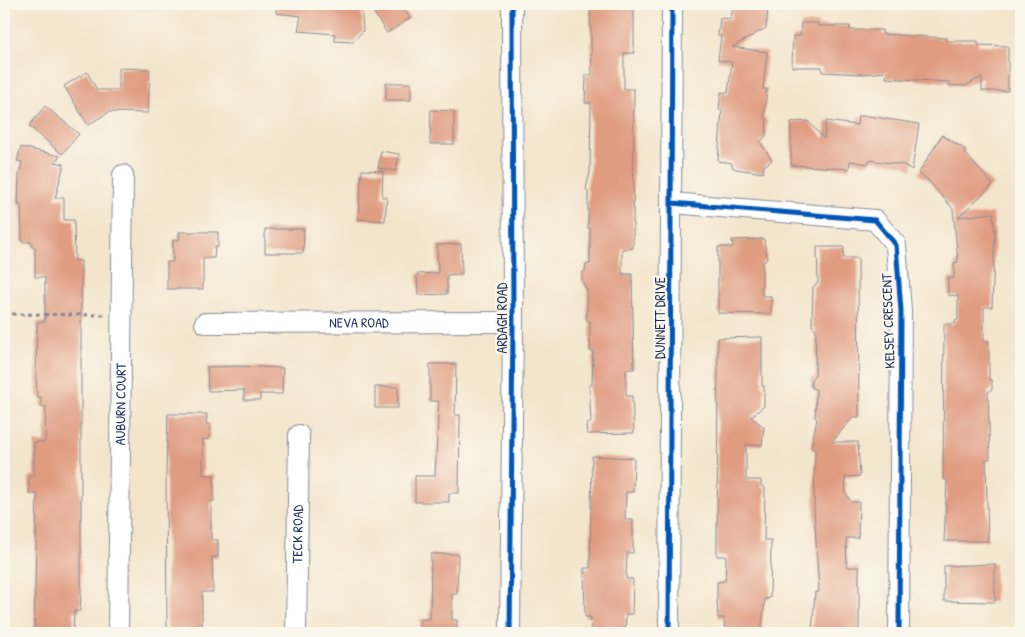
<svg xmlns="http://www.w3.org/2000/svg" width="1025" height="637" font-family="'Patrick Hand',sans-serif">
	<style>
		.building { fill: #e09c81 }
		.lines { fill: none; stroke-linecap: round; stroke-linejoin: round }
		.minor-casing { stroke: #878a95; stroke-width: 22 }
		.path { stroke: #878a95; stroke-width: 3; stroke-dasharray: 4 4; stroke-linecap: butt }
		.minor { stroke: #fff; stroke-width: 20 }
		.cycleway-casing { stroke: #fbf7ec; stroke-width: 8 }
		.cycleway { stroke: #0057b8; stroke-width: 5 }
		.labels { text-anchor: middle; stroke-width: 4.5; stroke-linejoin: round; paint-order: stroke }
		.street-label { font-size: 14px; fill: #1b2f5e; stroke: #fbf7ec }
	</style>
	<rect width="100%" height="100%" fill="#fbf7ec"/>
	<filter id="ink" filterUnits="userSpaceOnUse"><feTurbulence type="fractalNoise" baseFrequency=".02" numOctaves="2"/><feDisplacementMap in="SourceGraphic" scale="10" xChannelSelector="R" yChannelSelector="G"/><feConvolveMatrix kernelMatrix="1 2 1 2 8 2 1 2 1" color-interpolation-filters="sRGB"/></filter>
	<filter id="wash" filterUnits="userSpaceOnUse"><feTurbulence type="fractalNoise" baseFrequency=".0096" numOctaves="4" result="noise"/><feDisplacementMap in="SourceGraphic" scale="20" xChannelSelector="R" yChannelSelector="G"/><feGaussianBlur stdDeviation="1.12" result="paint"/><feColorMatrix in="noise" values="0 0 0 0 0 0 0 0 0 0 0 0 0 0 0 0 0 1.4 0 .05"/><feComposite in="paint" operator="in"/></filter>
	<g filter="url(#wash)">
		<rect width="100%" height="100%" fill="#f3e5cc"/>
		<g id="blocks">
			<path class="building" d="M276,4H361L363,31L353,42L335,41V34L298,31L301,16L276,13Z
				M368,4H400L410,18L387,33Z
				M634,5V53H624V89H634L633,248L622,249V274H632L634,369H626V396H632L634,433L587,434L586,425L591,422L589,385H592L593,351H590V321H587V290L582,281V273L585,271L586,264H590V228H588V191L586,189L590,172L591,103H585L586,75H592L590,6Z
				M733,6L768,9L766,28L732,47L767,52L763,89H767L764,118L767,119L766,136L760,142L772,160L764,166L763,173L736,169L732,167V163L718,161L722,110H719L721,92L728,93L732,62L718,60L721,36H718L720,18L731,19Z
				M801,23H818V26H850V30H882V34L946,38V41H978V45L1008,46V91H982V77L965,86L949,85V82L886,78L887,72L863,74L822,72V67H792L793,36H800Z
				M119,68L150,69L148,113L109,112L88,125L64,86L87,72L97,90H119Z
				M386,83H411V100H386Z
				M45,106L79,134L62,154L29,126Z
				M431,110L454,111V144H430Z
				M858,116H868L919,124L912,170L904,165L869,160L868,164L850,161L849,169L791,165V122L808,121L824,139L826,121L857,125Z
				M942,135L966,150L964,152L993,185L958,217L993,213L995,234L992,307H984V341H989V379L992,381V389L988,392L990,459H986L988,541H944L947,481L943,479L944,324H955V320H958V296L948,295V278H954V263L958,262L953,209L927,179L918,174Z
				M21,147L60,156L55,162L64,164L55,198H64V220H74L75,261H81V596L80,611H74L73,633H34L37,494H29V476H34V442H45L46,407H41V397H37L36,377L37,322H45V277H35V247H32V242H22L21,205H18L19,175L22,162L17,161Z
				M381,151L399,154L396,171L378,168Z
				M362,170L383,171L382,197H387L385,221L358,219Z
				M265,229H304L303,253H265Z
				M179,232H218V247H215L214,258H203V289H167V262H173V240H179Z
				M764,239L767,259L762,264V296H771V314L718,313V247H733L732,240Z
				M461,244L462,274L447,275V294L418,295L417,274L438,273L437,245Z
				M817,247H844L843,258H858L859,417H853L832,442H858L860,476L845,477L846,493L851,502H859L858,538H846L847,567H859V633H812L815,592H819L814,508L815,450L811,448L817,419L815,417L816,390L811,387V379L815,375L816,329L812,326V320L813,287L818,283Z
				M762,337V386H764V406L751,417L764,427L762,445H746V480H761V486L765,488L764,540H771L770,598L765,599L761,633H725L724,618H718L717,599V582L725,581L726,556H717L718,338Z
				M430,364H456L455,415H460L459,493H449V502H415V476H435L439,401H430Z
				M238,366L283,368L282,394H260V400H244V390L208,391L207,367Z
				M375,387H398V408H375Z
				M168,414H207L206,424H210L209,440L203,439V475H214V501H211V540H218V557H212L213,592H202V633H167L166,471Z
				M592,456L634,458L633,492H626L625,520H633V553H627L626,579H633L632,614H626L625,633H590L591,617H585L584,568H590Z
				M431,554H458L457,594H452V620H457V633H420V619H430Z
				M995,564V602L944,601V566Z"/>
		</g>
	</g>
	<g filter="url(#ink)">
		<use href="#blocks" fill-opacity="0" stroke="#878a95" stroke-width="1"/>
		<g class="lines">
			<defs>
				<g id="minor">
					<path d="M672,203L875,220L896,245L901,311L899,633"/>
					<path id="s1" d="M205,323L513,322"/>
					<path id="s2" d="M118,633L123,175"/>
					<path id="s3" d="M296,633L299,435"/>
					<path d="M510,633L513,322L512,4"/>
					<path d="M669,633L672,4"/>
				</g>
			</defs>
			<use href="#minor" class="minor-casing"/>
			<path class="path" d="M4,314L106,315"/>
			<use href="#minor" class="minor"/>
			<defs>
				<path id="cycleway" d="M672,203L875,220L896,245L901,311L899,633
					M510,633L513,322L512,4
					M669,633L672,4"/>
			</defs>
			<use href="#cycleway" class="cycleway-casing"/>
			<use href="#cycleway" class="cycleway"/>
		</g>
	</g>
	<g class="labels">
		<g class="street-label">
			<text transform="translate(502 318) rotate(-90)" y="5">ARDAGH ROAD</text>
			<text transform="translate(660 318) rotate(-90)" y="5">DUNNETT DRIVE</text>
			<text transform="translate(888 321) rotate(-92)" y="5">KELSEY CRESCENT</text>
			<text dy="5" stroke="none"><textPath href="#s1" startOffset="154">NEVA ROAD</textPath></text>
			<text dy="5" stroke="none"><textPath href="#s2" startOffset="229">AUBURN COURT</textPath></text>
			<text dy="5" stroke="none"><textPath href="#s3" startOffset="99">TECK ROAD</textPath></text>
		</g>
	</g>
	<rect width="1025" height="637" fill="none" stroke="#fbf7ec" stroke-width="20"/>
</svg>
